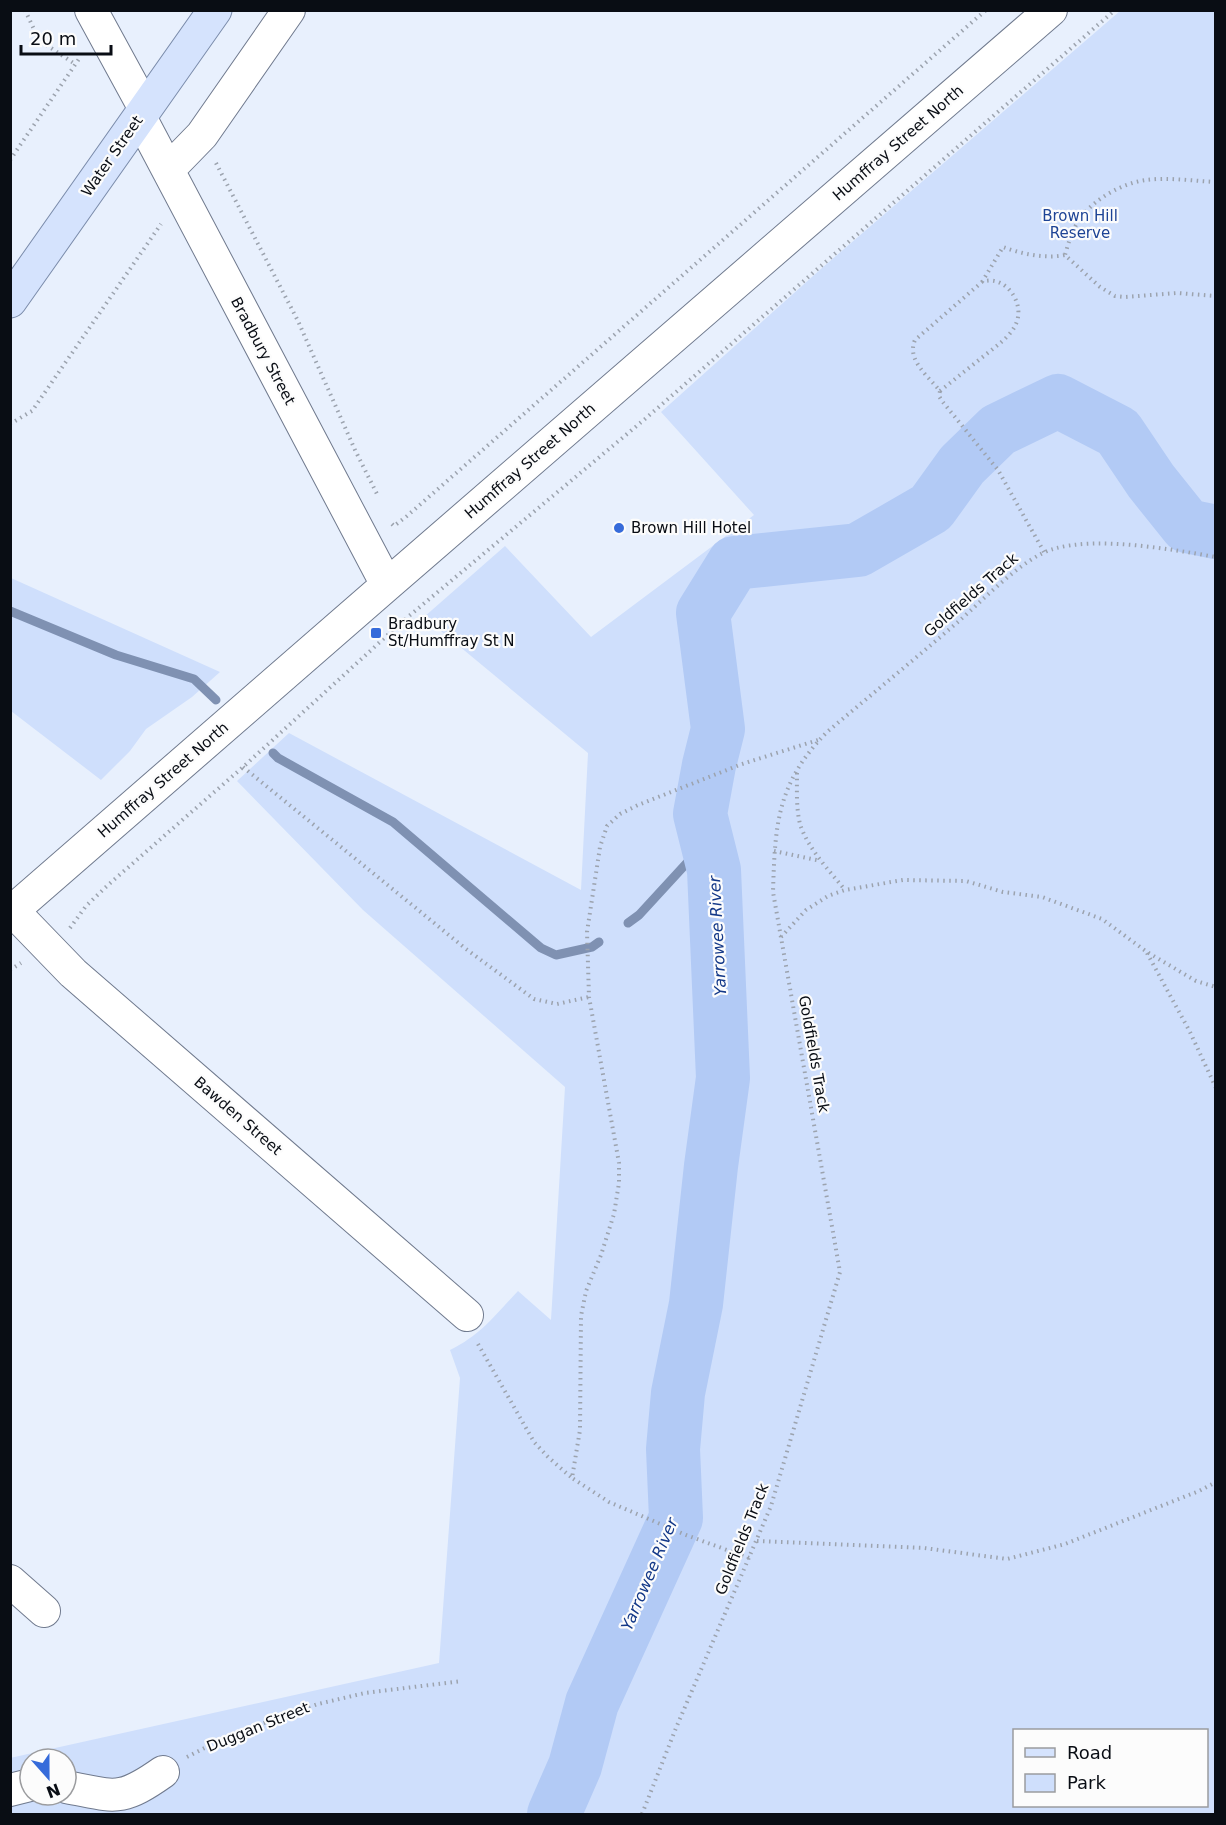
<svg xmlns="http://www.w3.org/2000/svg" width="1226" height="1825" font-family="'DejaVu Sans',sans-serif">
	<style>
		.green { fill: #cfdffc; fill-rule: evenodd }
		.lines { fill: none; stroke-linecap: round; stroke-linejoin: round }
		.stream { stroke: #7f91b2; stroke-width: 9 }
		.river { stroke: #b2caf5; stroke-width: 54 }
		.minor-casing { stroke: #707a8e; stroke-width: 34 }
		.major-casing { stroke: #7b8cab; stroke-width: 35 }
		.path { stroke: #9ca3ae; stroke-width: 4; stroke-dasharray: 1.5 4.5; stroke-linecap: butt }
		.minor { stroke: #fff; stroke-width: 32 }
		.major { stroke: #d5e3fd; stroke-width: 33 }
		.poi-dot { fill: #366bda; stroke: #fcfcfc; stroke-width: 2 }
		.labels { text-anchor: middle; stroke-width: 4.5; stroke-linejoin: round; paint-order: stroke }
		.street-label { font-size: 15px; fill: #090d14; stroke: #fcfcfc }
		.park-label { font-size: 15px; fill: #1d4395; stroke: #fcfcfc }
		.poi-label { font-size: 15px; fill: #090d14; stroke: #fcfcfc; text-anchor: start }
		.water-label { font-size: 16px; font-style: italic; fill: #133888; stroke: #fcfcfc }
	</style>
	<rect width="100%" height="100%" fill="#e8f0fd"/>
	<path class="green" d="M1120,11H1215V1814H11L10,1758L439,1663L460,1378L450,1350C481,1335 495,1315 518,1291L551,1320L565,1087L363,910L237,781L289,733L581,890L588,753L424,617L505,546L591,637L754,515L661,412L822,268ZM1014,1730H1206V1806H1014ZM30,1759H66V1795H30Z
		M11,578L220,672L192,697L146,729L130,751L101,780L11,711Z"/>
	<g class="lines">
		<path class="stream" d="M10,611L116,655L194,679L216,700
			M273,753L278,758L393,822L541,948L556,955L592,947L599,942
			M628,923L639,915L707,841"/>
		<path class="river" d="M554,1814L575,1766L592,1703L676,1518L673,1449L678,1393L696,1304L711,1166L723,1078L714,870L700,814L709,765L718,729L703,613L734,563L858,550L931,508L962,465L998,430L1058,401L1118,432L1151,481L1187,526L1216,532"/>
		<defs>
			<path id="minor" d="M91,10L145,109
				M140,117L387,585
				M168,170L202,135L289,10
				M13,911L73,973L467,1315
				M10,913L387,585L1051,10
				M10,1581L44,1611
				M66,1787C115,1796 119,1803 163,1772
				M10,1790L30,1785"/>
			<path id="major" d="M10,301L215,10"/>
		</defs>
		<use href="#minor" class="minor-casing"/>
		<use href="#major" class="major-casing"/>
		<path class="path" d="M25,10L39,40L75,64
			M10,160L81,56
			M216,163L298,321L355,450L378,496
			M1216,182C1193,181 1168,177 1146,180C1123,183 1096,198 1082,216C1073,227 1069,241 1065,255L1100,287L1115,296L1125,297L1177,293L1216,296
			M982,282L1003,247C1022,254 1045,259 1065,255
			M940,391L999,344C1006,338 1014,331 1017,321C1024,301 1004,274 982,282L915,340C906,360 929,377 940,391L939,396L942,401L998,470L1044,552
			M10,424L32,411L161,224
			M392,524L394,526L407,516L986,10
			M243,767L466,949L534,999L557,1004L589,997
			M797,773C797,789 796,808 800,824C808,849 829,870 845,890
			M774,851L821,861
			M70,928L86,906L108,885L243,767L403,621L645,419L1115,10
			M781,937L806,910L828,896L845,890L903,880L966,881L1003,892L1042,897L1102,919L1147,952L1196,981L1216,987
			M1147,953L1190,1032L1216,1088
			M10,970L21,963
			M478,1344L534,1442L548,1457L572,1478
			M757,1541L924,1548L1007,1559L1065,1544L1199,1491L1216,1482
			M749,1558L686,1535L609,1502L572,1478L580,1430L581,1316L586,1291L601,1255L614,1214L619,1183V1163L589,997L587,932L600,847L607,826L620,814L638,805L742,764L818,740
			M187,1757L230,1735L318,1704L365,1693L462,1681
			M642,1814L676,1728L771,1506L840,1272L773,892C775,824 777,783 827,732C871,695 916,658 959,621C983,600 1023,558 1053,549C1098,536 1169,549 1216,557"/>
		<use href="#minor" class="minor"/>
		<use href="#major" class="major"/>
	</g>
	<g class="poi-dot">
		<circle cx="619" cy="528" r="6"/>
		<rect x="370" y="627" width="12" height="12" rx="3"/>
	</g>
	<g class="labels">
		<g class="street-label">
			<text transform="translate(898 143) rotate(-41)" y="5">Humffray Street North</text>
			<text transform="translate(112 156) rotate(-55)" y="5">Water Street</text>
			<text transform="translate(263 351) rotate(62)" y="5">Bradbury Street</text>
			<text transform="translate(530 461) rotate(-41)" y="5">Humffray Street North</text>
			<text transform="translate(971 595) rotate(-41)" y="5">Goldfields Track</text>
			<text transform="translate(163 780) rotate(-41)" y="5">Humffray Street North</text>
			<text transform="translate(814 1054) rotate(80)" y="5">Goldfields Track</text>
			<text transform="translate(238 1116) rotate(41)" y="5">Bawden Street</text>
			<text transform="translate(742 1539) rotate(-68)" y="5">Goldfields Track</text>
			<text transform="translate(258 1727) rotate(-22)" y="5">Duggan Street</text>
		</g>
		<g class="park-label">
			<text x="1080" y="221">Brown Hill<tspan x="1080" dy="17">Reserve</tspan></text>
		</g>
		<g class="poi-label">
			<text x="631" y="533">Brown Hill Hotel</text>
			<text x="388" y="629">Bradbury<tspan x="388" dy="17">St/Humffray St N</tspan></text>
		</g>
		<g class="water-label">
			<text transform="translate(717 936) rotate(-93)" y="6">Yarrowee River</text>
			<text transform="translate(649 1574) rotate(-67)" y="6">Yarrowee River</text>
		</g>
	</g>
	<rect width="1226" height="1825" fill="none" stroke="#090d14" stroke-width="24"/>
	<rect x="1013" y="1729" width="195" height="78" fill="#fcfcfc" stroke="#9b9c9f" stroke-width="1.5"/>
	<rect x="1025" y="1748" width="30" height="9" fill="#d5e3fd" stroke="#9b9c9f" stroke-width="1.5"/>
	<text x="1067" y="1759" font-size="18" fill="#090d14">Road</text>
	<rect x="1025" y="1774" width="30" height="18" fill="#cfdffc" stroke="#9b9c9f" stroke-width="1.5"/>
	<text x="1067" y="1789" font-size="18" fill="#090d14">Park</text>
	<g transform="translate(48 1777) rotate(159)"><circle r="28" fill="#fcfcfc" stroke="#9b9c9f" stroke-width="1.5"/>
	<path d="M0-4.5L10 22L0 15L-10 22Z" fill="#366bda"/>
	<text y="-9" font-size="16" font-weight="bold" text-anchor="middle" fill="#090d14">N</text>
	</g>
	<path d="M21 45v9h90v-9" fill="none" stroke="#090d14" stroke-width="3"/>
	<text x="30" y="45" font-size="18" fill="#090d14" stroke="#fcfcfc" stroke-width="4.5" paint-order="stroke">20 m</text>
</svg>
